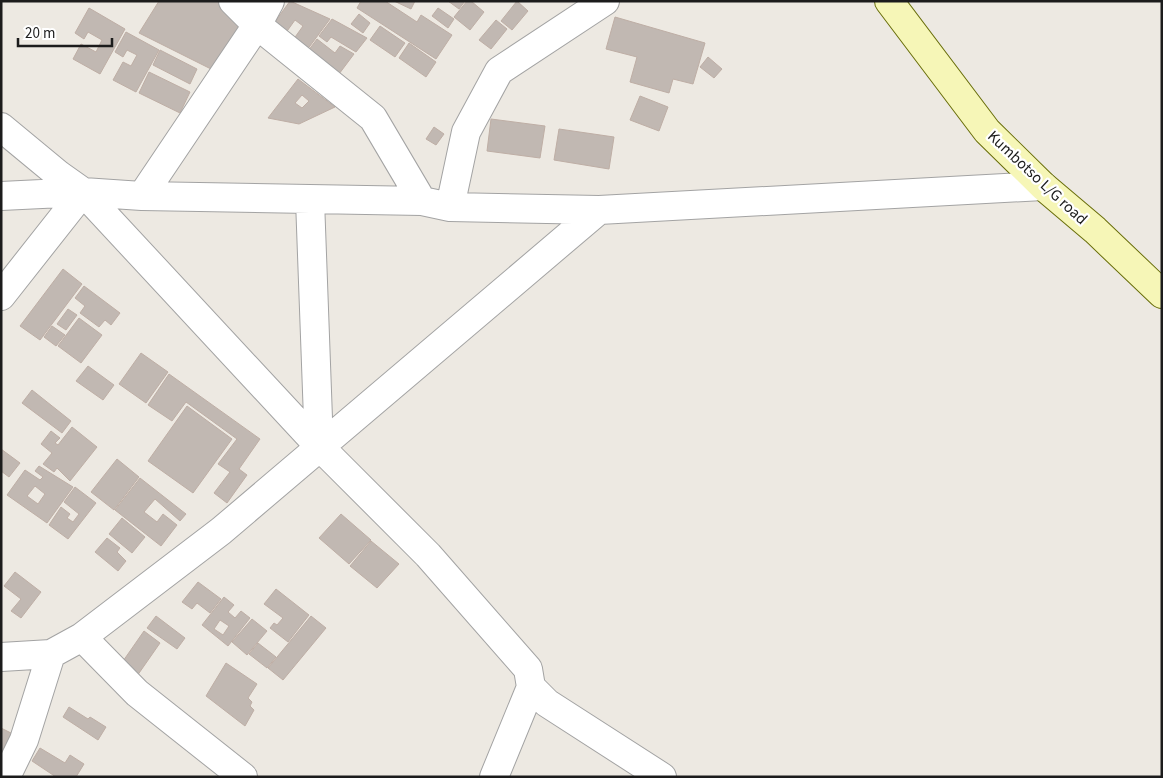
<svg xmlns="http://www.w3.org/2000/svg" width="1163" height="778" font-family="'Source Sans 3',sans-serif">
	<style>
		.building { fill: #c1b8b2; stroke: #beaea5; fill-rule: evenodd }
		.lines { fill: none; stroke-linecap: round; stroke-linejoin: round }
		.minor-casing { stroke: #a3a3a3; stroke-width: 30 }
		.secondary-casing { stroke: #686d09; stroke-width: 30 }
		.minor { stroke: #fff; stroke-width: 28 }
		.secondary { stroke: #f6f6b7; stroke-width: 28 }
		.labels { text-anchor: middle; stroke-width: 4.5; stroke-linejoin: round; paint-order: stroke }
		.street-label { font-size: 16px; fill: #1c1c1c; stroke: #fff }
	</style>
	<rect width="100%" height="100%" fill="#ede9e2"/>
	<path class="building" d="M159,1H217L245,23L213,70L139,33Z
		M290,1L330,19L307,50L293,40L303,26L295,20L285,34L272,26Z
		M361,1H385L417,22L421,15L452,35L436,59L357,8Z
		M394,1H415L411,9Z
		M448,1H465L459,9Z
		M467,1H471L484,12L470,30L454,17Z
		M517,1L528,11L512,30L501,21Z
		M89,8L125,29L100,74L73,59L81,44L96,52L102,40L88,32L84,39L75,33Z
		M438,8L454,19L448,28L432,16Z
		M359,14L370,23L363,33L351,24Z
		M615,17L705,43L693,84L673,79L669,93L630,82L637,57L606,49Z
		M332,19L367,38L356,52L331,37L327,42L319,36Z
		M496,20L507,29L491,49L479,40Z
		M380,26L405,43L395,57L370,40Z
		M126,32L159,50L136,92L113,80L123,62L131,66L137,55L127,50L123,57L115,52Z
		M317,39L335,53L340,46L354,54L339,74L308,51Z
		M409,43L436,62L426,77L399,58Z
		M160,50L197,69L190,84L153,65Z
		M708,57L722,69L714,78L700,67Z
		M149,72L190,92L180,113L139,93Z
		M298,79L335,107L299,124L268,118ZM302,95L309,101L302,108L295,103Z
		M640,96L668,107L659,131L630,120Z
		M491,119L545,126L540,158L487,151Z
		M434,127L444,134L436,145L426,139Z
		M559,129L614,137L609,169L554,160Z
		M63,269L82,284L40,340L20,326Z
		M84,286L120,313L111,325L105,320L99,327L80,313L85,306L75,298Z
		M68,309L77,315L66,330L57,324Z
		M79,318L102,335L81,363L58,346Z
		M52,326L65,335L56,346L44,337Z
		M141,353L168,372L146,403L119,384Z
		M88,366L114,385L103,400L76,381Z
		M169,374L260,439L239,469L247,475L227,503L214,493L230,472L218,464L237,439L186,402L172,421L148,405Z
		M32,390L71,421L62,433L22,403Z
		M187,406L232,439L193,493L148,461Z
		M72,427L97,447L70,481L57,468L54,472L43,464L52,453L41,444L51,431L60,438L55,443L58,445Z
		M1,449L20,463L9,477L1,471Z
		M117,459L139,477L114,510L91,492Z
		M39,466L73,487L47,523L7,495L25,470L40,480L43,477L35,471ZM35,486L45,494L38,504L27,496Z
		M140,478L186,514L180,521L155,499L144,512L157,522L163,514L177,525L161,546L115,510Z
		M75,487L96,503L68,539L49,525L61,507L70,514L67,518L73,522L79,514L64,502Z
		M341,514L371,540L349,564L319,538Z
		M122,518L145,537L132,553L109,534Z
		M107,538L120,548L117,552L126,561L118,571L95,552Z
		M371,541L399,564L377,588L350,566Z
		M15,572L41,592L21,618L11,611L21,599L4,586Z
		M198,582L221,599L210,613L197,603L192,609L182,602Z
		M276,589L309,615L288,642L270,628L274,623L277,625L283,618L264,604Z
		M224,597L234,605L228,612L235,618L241,611L250,618L228,646L202,625ZM220,620L229,626L223,635L214,629Z
		M156,616L185,638L177,649L147,628Z
		M311,616L326,628L283,680L268,668Z
		M252,619L267,631L247,655L232,642Z
		M144,631L160,643L137,676L121,664Z
		M258,643L276,657L267,668L249,654Z
		M226,663L257,684L248,698L252,702L250,706L254,710L245,726L206,696Z
		M69,707L88,719L90,717L106,727L98,740L63,717Z
		M1,728L15,735L5,754L1,752Z
		M40,748L65,763L70,755L84,764L76,777H56L32,761Z"/>
	<g class="lines">
		<defs>
			<path id="minor" d="M233,1L257,25L373,118L422,201
				M1,127L59,175L83,192L319,446L428,555L528,669L531,687L547,703L662,777
				M1,196L83,192L142,196L422,201L450,207L599,210L1043,186
				M142,196L257,25L270,1
				M310,200L319,446
				M450,207L466,132L499,71L605,1
				M1,296L83,192
				M82,637L137,693L243,777
				M1,657L51,654L82,637L221,531L599,210
				M6,777L24,740L51,654
				M494,777L531,687"/>
			<path id="secondary" d="M889,1L987,131L1043,186L1095,230L1162,294"/>
		</defs>
		<use href="#minor" class="minor-casing"/>
		<use href="#secondary" class="secondary-casing"/>
		<use href="#minor" class="minor"/>
		<use href="#secondary" class="secondary"/>
	</g>
	<g class="labels">
		<g class="street-label">
			<text transform="translate(1038 177) rotate(43)" y="6">Kumbotso L/G road</text>
		</g>
	</g>
	<rect width="1163" height="778" fill="none" stroke="#1c1c1c" stroke-width="5"/>
	<path d="M18 38v8h94v-8" fill="none" stroke="#1c1c1c" stroke-width="2.5"/>
	<text x="25" y="38" font-size="15" fill="#1c1c1c" stroke="#ffffff" stroke-width="4" paint-order="stroke">20 m</text>
</svg>
